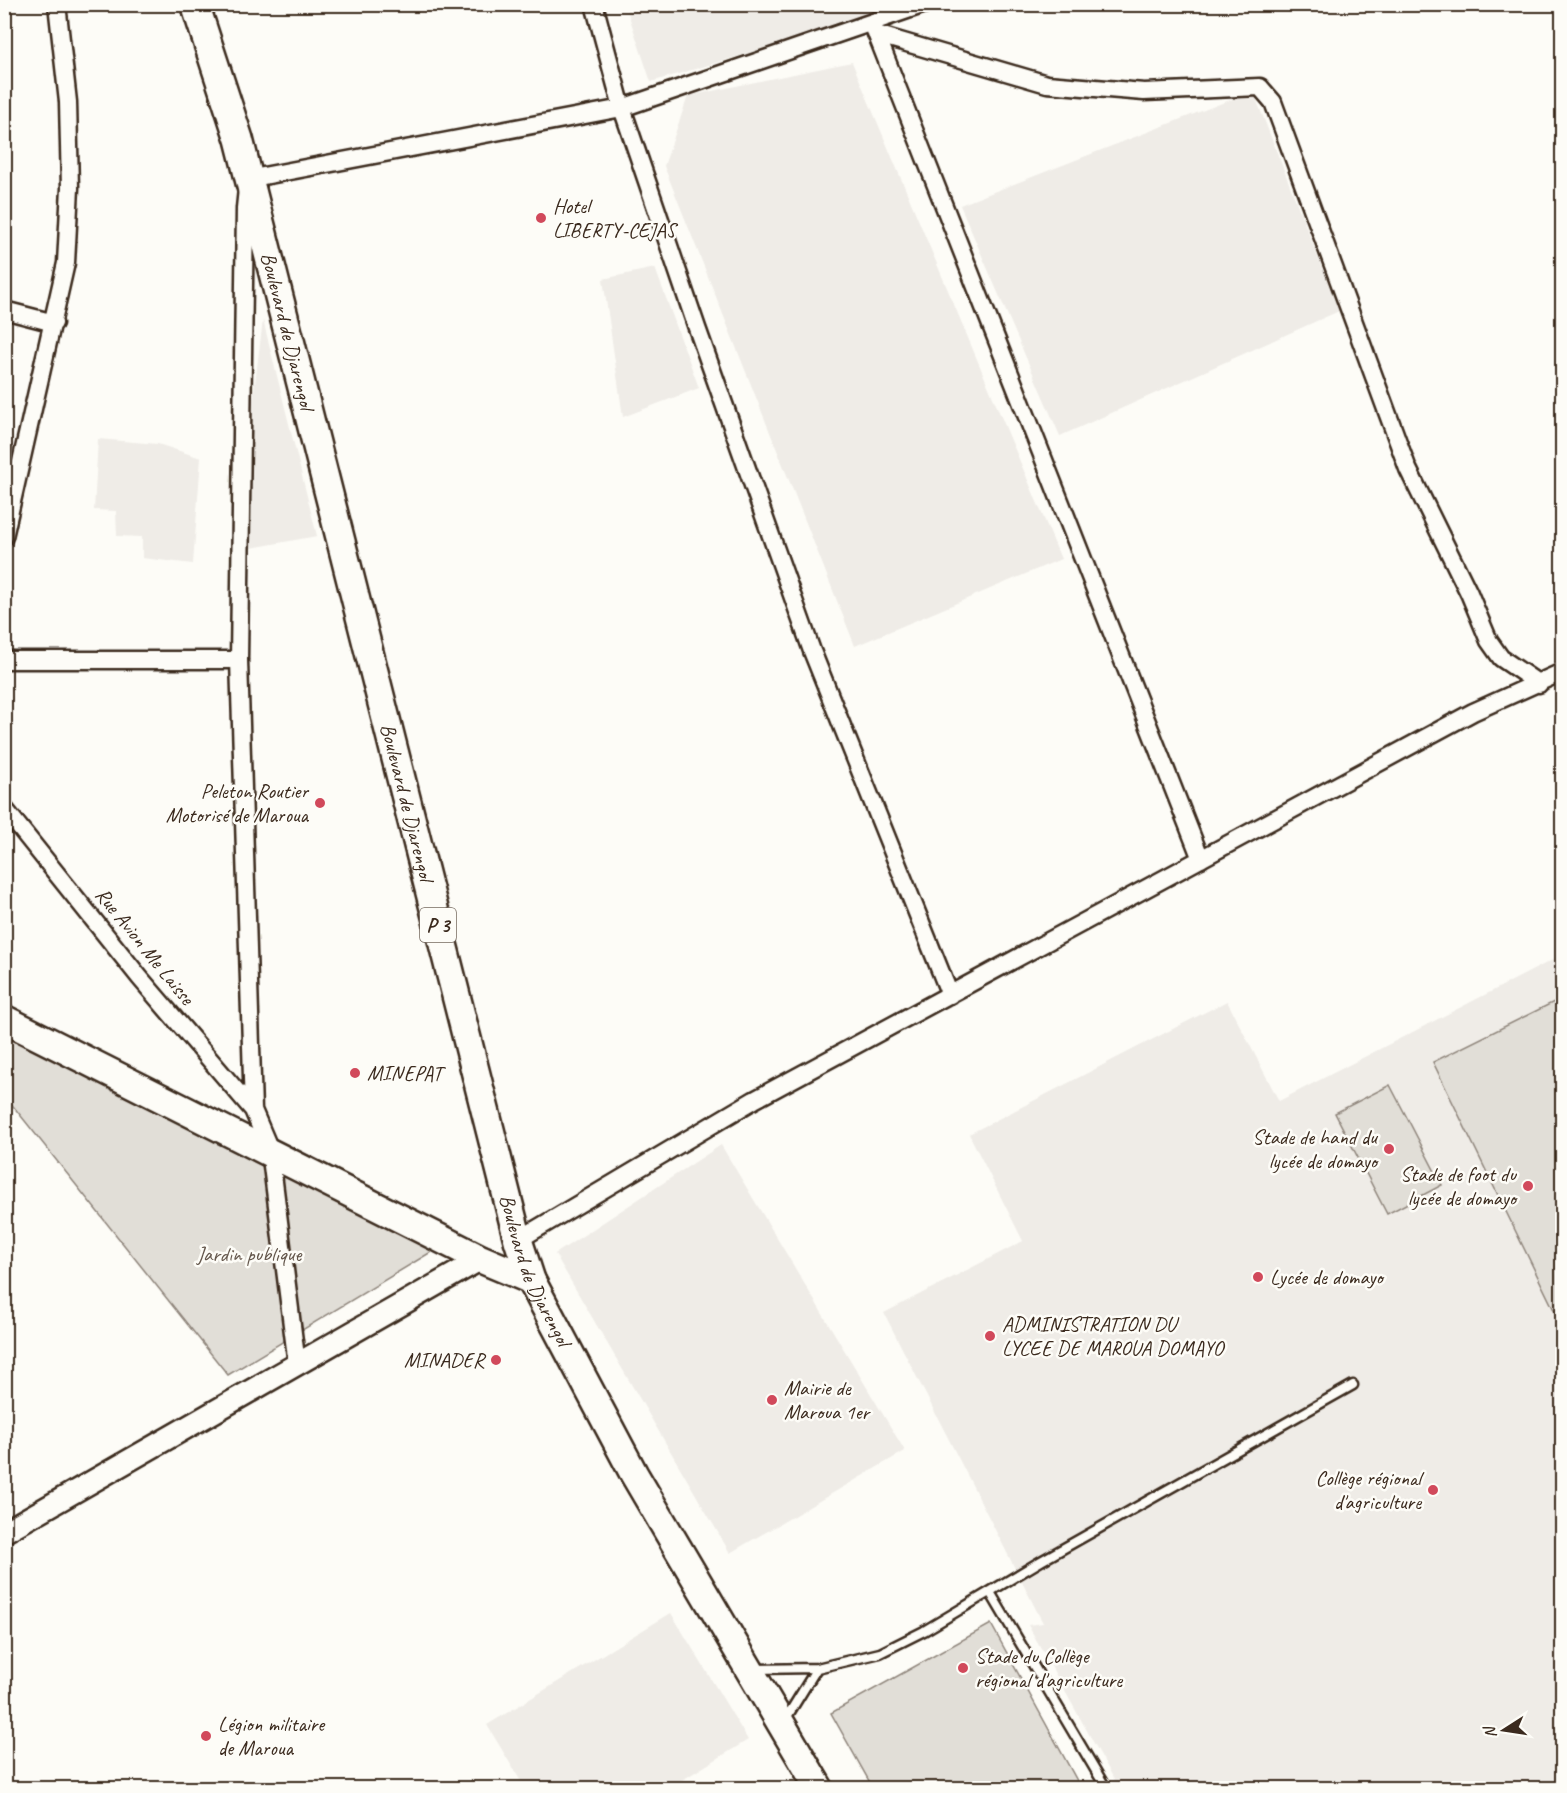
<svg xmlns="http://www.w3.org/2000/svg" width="1567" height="1793" font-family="Caveat,sans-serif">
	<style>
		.built { fill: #efece7 }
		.green { fill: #e1ded7; stroke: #8e847a; stroke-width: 1.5 }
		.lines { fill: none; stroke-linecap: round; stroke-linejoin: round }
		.service-casing { stroke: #3b2a1e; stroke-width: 13 }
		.minor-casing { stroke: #3b2a1e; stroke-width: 21 }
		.tertiary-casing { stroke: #3b2a1e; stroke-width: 26 }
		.primary-casing { stroke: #3b2a1e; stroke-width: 32 }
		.service { stroke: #fdfcf7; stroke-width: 8 }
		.minor { stroke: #fdfcf7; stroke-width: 16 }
		.tertiary { stroke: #fdfcf7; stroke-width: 21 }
		.primary { stroke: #fdfcf7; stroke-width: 27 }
		.poi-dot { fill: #d1495b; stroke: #fdfcf7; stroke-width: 2 }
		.labels { text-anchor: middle; stroke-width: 5; stroke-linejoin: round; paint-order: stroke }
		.shield { fill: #fdfcf7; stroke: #75695f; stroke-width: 1.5 }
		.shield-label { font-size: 20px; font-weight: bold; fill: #3b2a1e }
		.poi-label { font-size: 21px; fill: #3b2a1e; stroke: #fdfcf7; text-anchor: start }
		.street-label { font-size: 21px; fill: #3b2a1e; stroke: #fdfcf7 }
		.park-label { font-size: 21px; fill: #64574c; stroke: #fdfcf7 }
	</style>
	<rect width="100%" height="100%" fill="#fdfcf7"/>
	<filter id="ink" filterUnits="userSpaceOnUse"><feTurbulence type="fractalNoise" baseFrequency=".0167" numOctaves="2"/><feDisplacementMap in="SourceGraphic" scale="12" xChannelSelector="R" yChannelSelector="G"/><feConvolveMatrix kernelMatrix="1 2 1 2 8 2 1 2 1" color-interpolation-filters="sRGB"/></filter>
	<g filter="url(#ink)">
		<path class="built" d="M625,4L913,5L651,82Z
			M852,62L1061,559L855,646L664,166L688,96Z
			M1253,91L1339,311L1060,436L960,205Z
			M655,268L699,388L623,417L603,279Z
			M263,320L317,536L251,548L253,399Z
			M98,439L158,444L201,458L193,564L142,558V537L117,536L116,511L94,510Z
			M1562,955V1788H1119L1028,1625L1043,1623L884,1313L1023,1241L969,1134L1227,1001L1279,1101Z
			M721,1145L905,1451L730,1553L555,1254Z
			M671,1613L748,1740L669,1788H525L487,1725Z"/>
		<path class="green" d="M1562,998V1311L1556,1314L1433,1062Z
			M4,1032L441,1246L228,1375L5,1096Z
			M1390,1085L1442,1185L1387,1214L1335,1113Z
			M991,1624L1081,1788H873L831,1713Z"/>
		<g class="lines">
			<defs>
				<path id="service" d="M990,1592L1106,1788
					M755,1669L817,1668L880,1653L924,1631L1041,1561L1353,1385
					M785,1720L817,1668"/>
				<path id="minor" d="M594,4L622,108L697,328L812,651L950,995
					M874,28L1201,859
					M876,34L1047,84L1144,92L1260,87L1273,102L1408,469L1469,593L1489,641L1501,658L1539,684
					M4,310L54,323
					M4,537L66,263L70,188L68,102L57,4
					M4,660H239
					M4,808L140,978L253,1110
					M518,1240L754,1100L1473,712L1562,672
					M297,1365L270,1150L253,1110L239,660L245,208L248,179L622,108L925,4"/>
				<path id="tertiary" d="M4,1532L481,1259"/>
				<g id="primary">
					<path id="s1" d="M195,4L239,139L518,1240L531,1280L634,1474L819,1788"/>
					<path d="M4,1019L481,1259L531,1280"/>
				</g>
			</defs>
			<use href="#service" class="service-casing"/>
			<use href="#minor" class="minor-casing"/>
			<use href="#tertiary" class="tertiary-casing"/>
			<use href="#primary" class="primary-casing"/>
			<use href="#service" class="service"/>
			<use href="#minor" class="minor"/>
			<use href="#tertiary" class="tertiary"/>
			<use href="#primary" class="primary"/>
		</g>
	</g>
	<g class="poi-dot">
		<circle cx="541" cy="218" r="6"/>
		<circle cx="320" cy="803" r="6"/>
		<circle cx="355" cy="1073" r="6"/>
		<circle cx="1389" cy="1149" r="6"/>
		<circle cx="1528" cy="1186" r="6"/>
		<circle cx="1258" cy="1277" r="6"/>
		<circle cx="990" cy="1336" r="6"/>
		<circle cx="496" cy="1360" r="6"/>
		<circle cx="772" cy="1400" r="6"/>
		<circle cx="1433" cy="1490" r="6"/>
		<circle cx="963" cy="1668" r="6"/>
		<circle cx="206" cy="1736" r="6"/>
	</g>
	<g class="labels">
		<rect class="shield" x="420" y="908" width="36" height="34" rx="4.5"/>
		<g class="shield-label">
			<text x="438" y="932">P 3</text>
		</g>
		<g class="poi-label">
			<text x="553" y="213">Hotel<tspan x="553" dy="24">LIBERTY-CEJAS</tspan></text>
			<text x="308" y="798" text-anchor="end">Peleton Routier<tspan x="308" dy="24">Motorisé de Maroua</tspan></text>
			<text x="367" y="1080">MINEPAT</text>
			<text x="1377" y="1144" text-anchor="end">Stade de hand du<tspan x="1377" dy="24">lycée de domayo</tspan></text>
			<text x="1516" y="1181" text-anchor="end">Stade de foot du<tspan x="1516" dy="24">lycée de domayo</tspan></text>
			<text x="1270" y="1284">Lycée de domayo</text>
			<text x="1002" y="1331">ADMINISTRATION DU<tspan x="1002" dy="24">LYCEE DE MAROUA DOMAYO</tspan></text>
			<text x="484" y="1367" text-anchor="end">MINADER</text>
			<text x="784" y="1395">Mairie de<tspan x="784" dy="24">Maroua 1er</tspan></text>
			<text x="1421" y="1485" text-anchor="end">Collège régional<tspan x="1421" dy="24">d'agriculture</tspan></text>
			<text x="975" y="1663">Stade du Collège<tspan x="975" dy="24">régional d'agriculture</tspan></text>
			<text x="218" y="1731">Légion militaire<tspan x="218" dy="24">de Maroua</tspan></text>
		</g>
		<g class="street-label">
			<text dy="7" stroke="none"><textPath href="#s1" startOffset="340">Boulevard de Djarengol</textPath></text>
			<text dy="7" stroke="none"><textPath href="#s1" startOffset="826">Boulevard de Djarengol</textPath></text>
			<text transform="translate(145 946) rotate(51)" y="7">Rue Avion Me Laisse</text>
			<text dy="7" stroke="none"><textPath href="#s1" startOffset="1312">Boulevard de Djarengol</textPath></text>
		</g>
		<g class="park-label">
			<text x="249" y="1261">Jardin publique</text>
		</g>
	</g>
	<rect width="1567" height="1793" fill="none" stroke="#fdfcf7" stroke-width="24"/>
	<rect x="12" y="12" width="1543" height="1769" fill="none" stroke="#3b2a1e" stroke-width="2" filter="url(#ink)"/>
	<g transform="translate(1504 1730) rotate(258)" stroke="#fdfcf7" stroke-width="4.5" paint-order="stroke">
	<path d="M0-4.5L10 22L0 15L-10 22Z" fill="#3b2a1e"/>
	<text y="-9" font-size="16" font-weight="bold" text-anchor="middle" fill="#3b2a1e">N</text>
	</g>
</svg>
